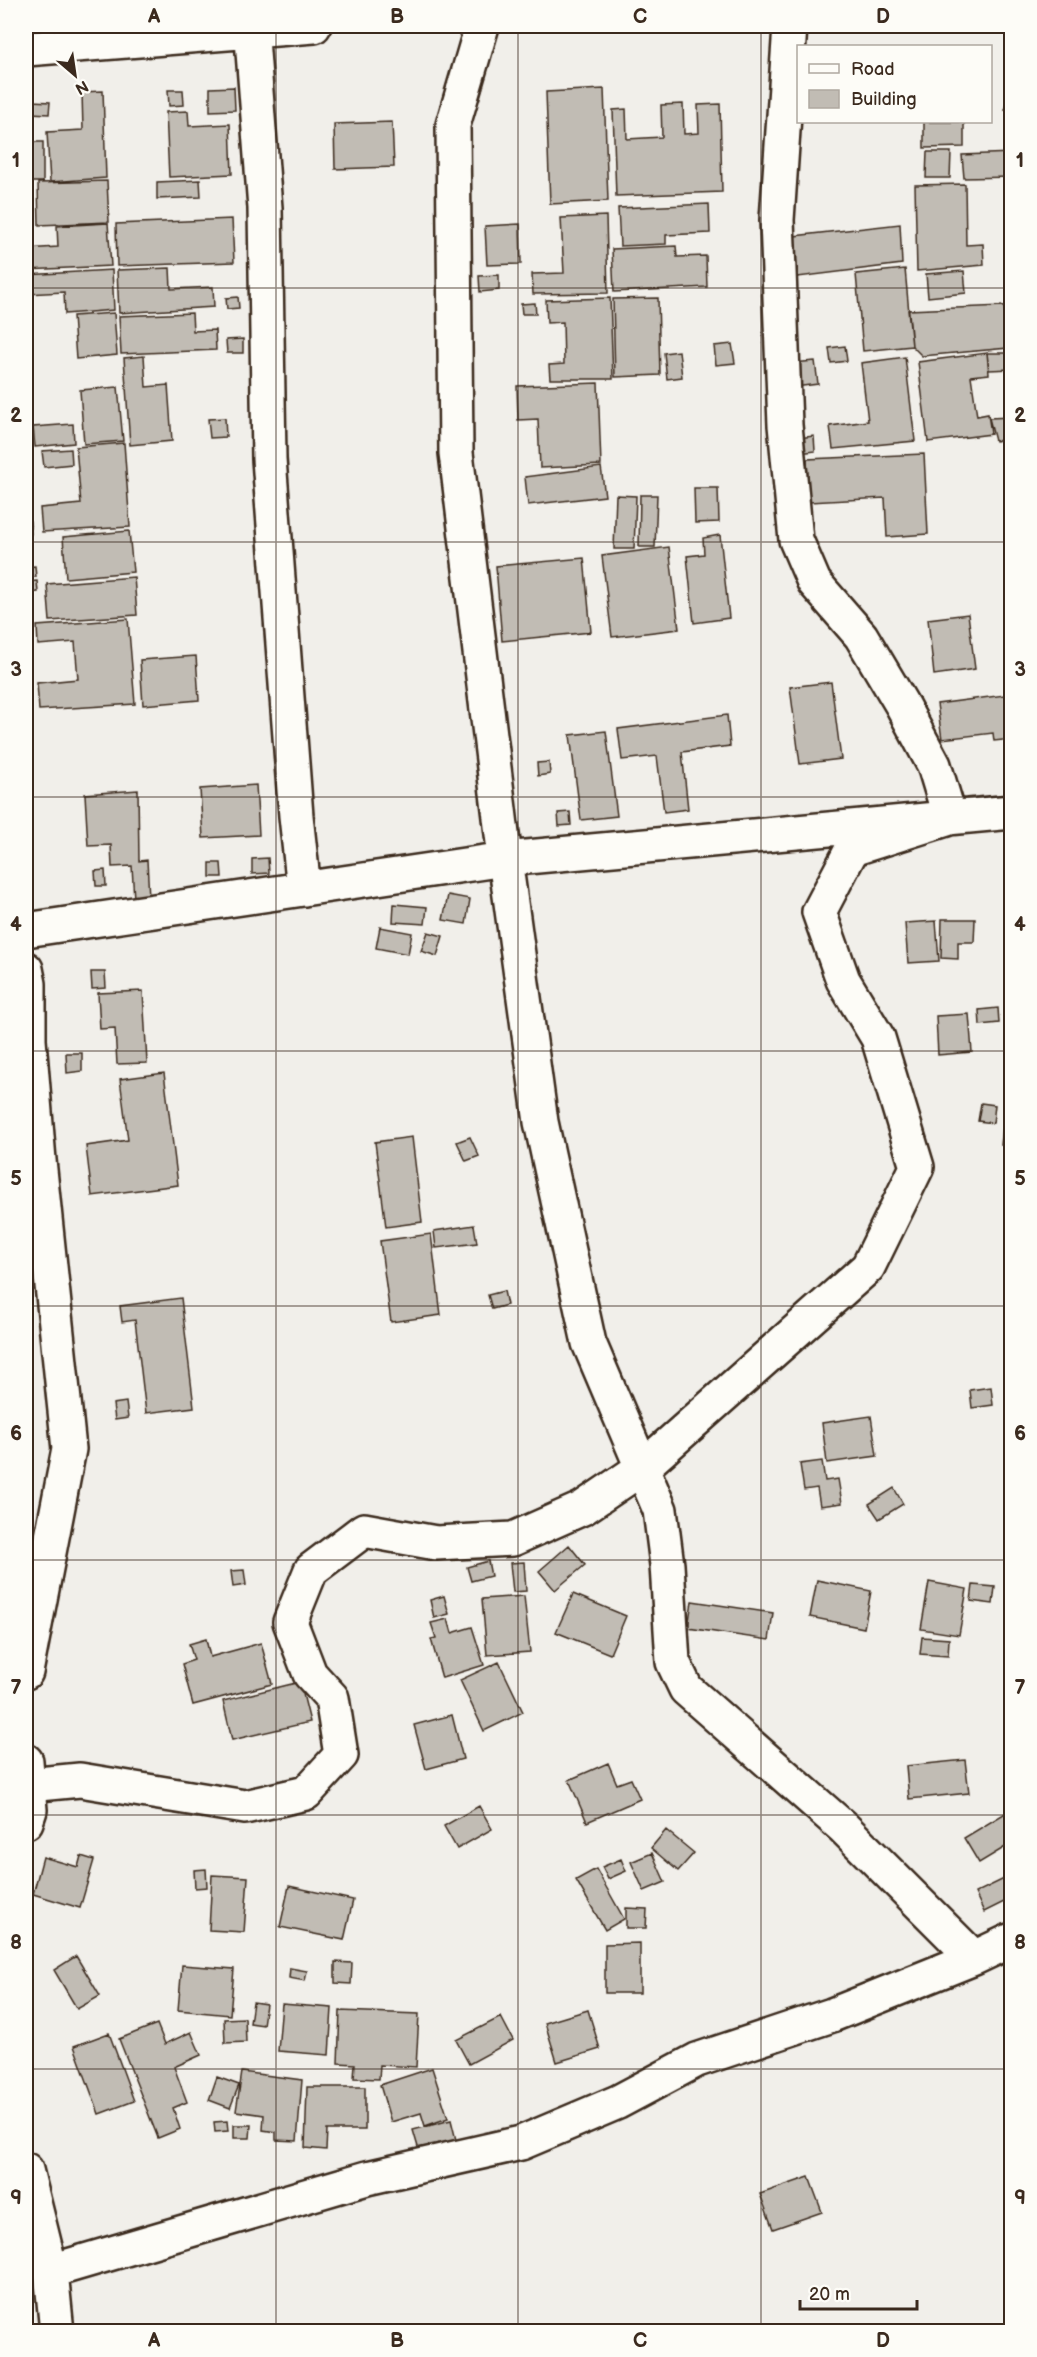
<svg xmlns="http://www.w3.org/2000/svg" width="1037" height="2357" font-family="'Balsamiq Sans',sans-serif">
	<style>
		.building { fill: #c1bcb4; stroke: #3b2a1e; stroke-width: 1.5 }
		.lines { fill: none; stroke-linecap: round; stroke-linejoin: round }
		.minor-casing { stroke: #3b2a1e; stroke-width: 38 }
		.minor { stroke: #fdfcf7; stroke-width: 33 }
		.grid { fill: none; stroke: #3b2a1e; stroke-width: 1.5; stroke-opacity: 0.55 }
		.neatline { fill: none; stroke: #3b2a1e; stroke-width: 2 }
		.grid-label { font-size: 20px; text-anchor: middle; font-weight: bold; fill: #3b2a1e }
	</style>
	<rect width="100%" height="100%" fill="#f1efea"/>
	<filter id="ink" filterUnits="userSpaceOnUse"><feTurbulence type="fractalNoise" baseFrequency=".0167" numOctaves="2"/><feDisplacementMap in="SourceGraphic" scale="12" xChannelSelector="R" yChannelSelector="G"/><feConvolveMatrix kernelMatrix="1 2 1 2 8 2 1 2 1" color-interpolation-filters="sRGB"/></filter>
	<g filter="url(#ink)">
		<path class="building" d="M1009,75H1012V111L1005,110Z
			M234,87L235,110L210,111V88Z
			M604,89L608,201L550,204L546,92Z
			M168,90H183L184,105L169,106Z
			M103,91L106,178L50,182L47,132L83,130L82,92Z
			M32,101L50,102L49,114L31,113Z
			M683,104L684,134L699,133L698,105L720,104L722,192L616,196L613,110L626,109L627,139L662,137L661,105Z
			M188,111L189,126L230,124L232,174L169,177L166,112Z
			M392,122L394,167L335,169L334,124Z
			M924,122H964V147L924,148Z
			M26,142H43V182H26Z
			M927,152H951L950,178H926Z
			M1012,153V177L964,178L962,155Z
			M200,180L201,197L157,199V182Z
			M107,181L109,222L39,225L38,183Z
			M965,184L966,245L983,244L984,265L917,271L915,185Z
			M709,204L710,233L666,235V244L620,246L618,208Z
			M606,216L608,293L533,294L532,274L564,273L561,218Z
			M232,219L234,262L117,266L116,224Z
			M108,223L111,266L26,270V249L58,247L57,226Z
			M520,224L521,264L487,265L485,226Z
			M900,224L902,264L798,277L794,236Z
			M1009,245H1012V262H1009Z
			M676,246L677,257L706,256L707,287L614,292L612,249Z
			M170,268L171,289L213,287L214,307L119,313L117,270Z
			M905,269L912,346L863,351L856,274Z
			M112,270L114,310L65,314L64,292L26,294V275Z
			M964,271L966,293L928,297L926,274Z
			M499,275V290L480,292L479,276Z
			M238,297L239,308L227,309L226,298Z
			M610,298L613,379H550L549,365L564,364L563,322L547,323L546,300Z
			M658,298L660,375L615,377L613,299Z
			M535,303L536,314H522L521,304Z
			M1004,306L1008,348L922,356L912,346L908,310Z
			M114,313L117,355L76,359L73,316Z
			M192,313L193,331L215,330L216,350L121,354L119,316Z
			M243,339V353H227L226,340Z
			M732,344L735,363L716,365L714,346Z
			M845,346L847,361L831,363L829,348Z
			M679,351L682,377L667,379L664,353Z
			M987,353L989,374L971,376L977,416L988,414L991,434L928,442L918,362Z
			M987,353H1012V369L989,370Z
			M144,356L146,387L168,385L172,441L130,445L124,358Z
			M905,357L915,441L833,449L830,426L868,421L861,363Z
			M815,361L818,384L795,387L792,363Z
			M598,383L601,465L540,468L538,419L518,420L517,386Z
			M118,387L123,441L84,444L80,390Z
			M1012,417V439L995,441L989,418Z
			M225,418L226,437L210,438L208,419Z
			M73,424L74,443L35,447L33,427Z
			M814,436L815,451L799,453L798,438Z
			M124,443L130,527L42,532L40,508L81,504L76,447Z
			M71,449L72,464L44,467L42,451Z
			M924,454L928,534L887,537L885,498L809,502L807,459Z
			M601,467L605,496L528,505L525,477Z
			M694,488H718L719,522L695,523Z
			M616,495L636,496L634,549H614Z
			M640,495H657L655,547H639Z
			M26,521H30L31,534L26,535Z
			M129,531L133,572L66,578L63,537Z
			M720,535L729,618L694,623L687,556L704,554L703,538Z
			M669,547L679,629L612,637L602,556Z
			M584,558L591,632L502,641L496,566Z
			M35,566L36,577L26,578V567Z
			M134,577L137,615L50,621L47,584Z
			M37,581L38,592L26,593V582Z
			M968,614L975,669L934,675L928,619Z
			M128,619L135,704L39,710L37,683L78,679L75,642L38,645L37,626Z
			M26,623H30L32,638L26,639Z
			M196,656L199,700L143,705L140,660Z
			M831,682L841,759L800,764L790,687Z
			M1012,694V739L994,741L993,733L942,739L937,704Z
			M727,715L730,746L682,752L688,809L664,812L657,756L622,760L618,729Z
			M606,731L617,816L581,820L570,735Z
			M549,762L550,774L538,776L537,763Z
			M256,785L259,835L203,838L200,789Z
			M138,790L139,861L147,860L149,898L134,899L132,866L112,867L111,845L88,846L85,794Z
			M570,812L571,825L559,826L558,813Z
			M268,858L269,873L252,874V859Z
			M210,863H221L222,877H210Z
			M105,870L106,886H96L95,871Z
			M448,895L470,899L466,924L443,920Z
			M394,904L427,907L425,924L393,922Z
			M942,919H975L974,942H958V959L941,958Z
			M936,921L939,961L908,963L905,923Z
			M380,927L412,933L408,954L376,948Z
			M428,932L443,936L437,956L421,951Z
			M91,972H105L106,988L92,989Z
			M143,991L147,1063L117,1064L115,1028L100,1029L98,993Z
			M998,1008L999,1023L980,1025L979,1010Z
			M969,1014L972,1052L938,1055L936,1016Z
			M66,1053H82V1071L67,1073Z
			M164,1073L178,1185L92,1196L86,1146L128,1140L120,1079Z
			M981,1103L995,1105L993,1123L978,1121Z
			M1003,1126H1012V1146L1001,1145Z
			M412,1137L422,1222L386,1227L375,1142Z
			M470,1137L479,1156L466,1161L457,1142Z
			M474,1225L477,1243L436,1248L434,1231Z
			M431,1234L441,1315L391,1322L380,1241Z
			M504,1291L507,1305L492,1309L488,1295Z
			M181,1298L194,1407L146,1413L135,1320L122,1322L120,1306Z
			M991,1387L993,1405L972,1408L970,1390Z
			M126,1402L128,1418L115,1420L113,1404Z
			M871,1416L877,1456L827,1463L822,1423Z
			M822,1461L825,1481L838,1479L842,1503L820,1506L817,1488L804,1490L800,1464Z
			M894,1488L903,1504L879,1519L869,1504Z
			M569,1545L585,1565L555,1590L539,1571Z
			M488,1561L491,1576L471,1581L467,1567Z
			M524,1562L526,1591L513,1592L510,1563Z
			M244,1570L246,1585L233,1587L231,1571Z
			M817,1580L871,1591L864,1628L810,1617Z
			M929,1582L967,1589L959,1635L921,1629Z
			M973,1585L995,1587L993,1604L971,1601Z
			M573,1594L626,1616L610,1654L556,1632Z
			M444,1596L449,1614L434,1618L430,1600Z
			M524,1596L530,1652L487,1655L482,1599Z
			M692,1601L773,1613L769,1640L688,1628Z
			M448,1619L452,1633L472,1627L484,1665L442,1678L431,1639L436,1638L431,1623Z
			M922,1637L949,1639L948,1656L920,1654Z
			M206,1639L210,1657L261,1643L272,1684L193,1705L182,1664L194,1660L189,1644Z
			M499,1662L523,1712L484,1731L460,1680Z
			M300,1682L310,1722L232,1740L223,1701Z
			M452,1715L463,1759L426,1769L414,1725Z
			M965,1760L969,1793L909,1799L906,1766Z
			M608,1763L617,1784L631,1779L640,1799L587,1822L569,1780Z
			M479,1806L492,1829L457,1849L444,1826Z
			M1012,1809V1843L979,1863L964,1838Z
			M666,1830L694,1853L678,1871L651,1848Z
			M652,1853L665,1882L644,1891L631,1862Z
			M81,1856L94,1860L80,1908L33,1894L43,1857L78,1867Z
			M621,1859L626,1871L608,1879L602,1867Z
			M206,1869L207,1887L195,1888L194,1870Z
			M596,1869L624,1919L605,1930L576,1880Z
			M212,1875L248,1877L244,1932L209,1930Z
			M1006,1878L1012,1888V1898L984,1912L975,1893Z
			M289,1886L353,1900L344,1940L280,1927Z
			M626,1908L647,1909L646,1928H626Z
			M640,1943V1993H605V1944Z
			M76,1956L100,1996L77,2009L54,1970Z
			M335,1962L352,1963L351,1984L335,1983Z
			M182,1965L234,1969L230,2015L178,2010Z
			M290,1968L307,1971L305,1981L289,1978Z
			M253,2002L266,2004L263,2025L250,2023Z
			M282,2004L332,2008L329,2055L278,2051Z
			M588,2010L600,2049L557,2062L545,2023Z
			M340,2011L419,2014L416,2067L380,2065L379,2079L354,2078L355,2064L338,2063Z
			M501,2017L513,2040L469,2064L456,2040Z
			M245,2018L246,2042L225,2043L224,2019Z
			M157,2024L165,2044L191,2032L201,2055L174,2067L187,2102L173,2108L180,2129L158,2138L119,2039Z
			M109,2033L134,2101L99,2114L74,2046Z
			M432,2068L448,2118L425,2126L421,2113L391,2122L380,2085Z
			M242,2072L302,2080L297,2141L276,2140V2132L263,2130L264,2115L236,2111Z
			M217,2077L239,2085L230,2108L209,2100Z
			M307,2087H365V2130H327L326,2150L305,2148Z
			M451,2120L457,2144L420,2154L413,2130Z
			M227,2121L228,2131L215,2132L214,2122Z
			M234,2125H251L250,2138H234Z
			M809,2177L822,2212L773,2229L760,2194Z"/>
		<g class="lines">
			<defs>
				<path id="minor" d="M251,26L265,208L269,459L296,816L304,889
					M482,26L453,125L456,453L505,859L541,1122L589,1343L660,1510L667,1565L673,1662L686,1689L843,1827L974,1958
					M26,49L314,26
					M26,930L505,859L1012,812
					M26,969L29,984V1040L39,1160L69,1449L26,1672
					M26,1761L30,1810L26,1822
					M28,1785L80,1780L245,1807L306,1793L341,1755L332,1698L310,1674L290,1622L311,1570L364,1530L436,1543L513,1539L583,1508L642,1468L868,1267L917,1167L878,1038L843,980L819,912L852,849L950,818L934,765L902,705L861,636L814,582L796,540L785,425L777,220L790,26
					M26,2170L51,2271L57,2332
					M51,2271L367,2178L521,2143L618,2102L697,2060L832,2015L974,1958L1012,1940"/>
			</defs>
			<use href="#minor" class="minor-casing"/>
			<use href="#minor" class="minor"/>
		</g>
	</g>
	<path class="grid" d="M276,26V2332M518,26V2332M761,26V2332M26,288H1012M26,542H1012M26,797H1012M26,1051H1012M26,1306H1012M26,1560H1012M26,1815H1012M26,2069H1012"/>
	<rect width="1037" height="2357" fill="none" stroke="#fdfcf7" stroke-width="66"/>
	<rect x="797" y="45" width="195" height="78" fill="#fdfcf7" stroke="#afa8a0" stroke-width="1.5"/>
	<rect x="809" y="64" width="30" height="9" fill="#fdfcf7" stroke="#afa8a0" stroke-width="1.5"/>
	<text x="851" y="75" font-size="18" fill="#3b2a1e">Road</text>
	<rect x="809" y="90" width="30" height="18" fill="#c1bcb4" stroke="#afa8a0" stroke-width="1.5"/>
	<text x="851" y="105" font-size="18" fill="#3b2a1e">Building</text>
	<g transform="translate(75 75) rotate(151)" stroke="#fdfcf7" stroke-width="4.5" paint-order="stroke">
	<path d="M0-4.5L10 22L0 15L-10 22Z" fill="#3b2a1e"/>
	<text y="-9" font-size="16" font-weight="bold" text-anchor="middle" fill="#3b2a1e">N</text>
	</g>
	<path d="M800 2300v9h117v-9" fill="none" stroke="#3b2a1e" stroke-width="3"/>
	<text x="809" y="2300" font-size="18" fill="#3b2a1e" stroke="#fdfcf7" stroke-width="4.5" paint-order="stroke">20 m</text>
	<rect x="33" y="33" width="971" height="2291" class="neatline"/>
	<g class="grid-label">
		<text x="154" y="23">A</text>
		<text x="397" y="23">B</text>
		<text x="640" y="23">C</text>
		<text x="883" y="23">D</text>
		<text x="16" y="167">1</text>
		<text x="1020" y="167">1</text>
		<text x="16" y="422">2</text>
		<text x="1020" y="422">2</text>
		<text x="16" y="676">3</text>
		<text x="1020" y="676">3</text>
		<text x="16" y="931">4</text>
		<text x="1020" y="931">4</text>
		<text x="16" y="1185">5</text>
		<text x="1020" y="1185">5</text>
		<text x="16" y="1440">6</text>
		<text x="1020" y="1440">6</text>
		<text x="16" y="1694">7</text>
		<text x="1020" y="1694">7</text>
		<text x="16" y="1949">8</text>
		<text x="1020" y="1949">8</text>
		<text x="16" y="2204">9</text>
		<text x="1020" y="2204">9</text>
		<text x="154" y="2347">A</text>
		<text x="397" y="2347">B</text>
		<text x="640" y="2347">C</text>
		<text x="883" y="2347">D</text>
	</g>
</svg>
